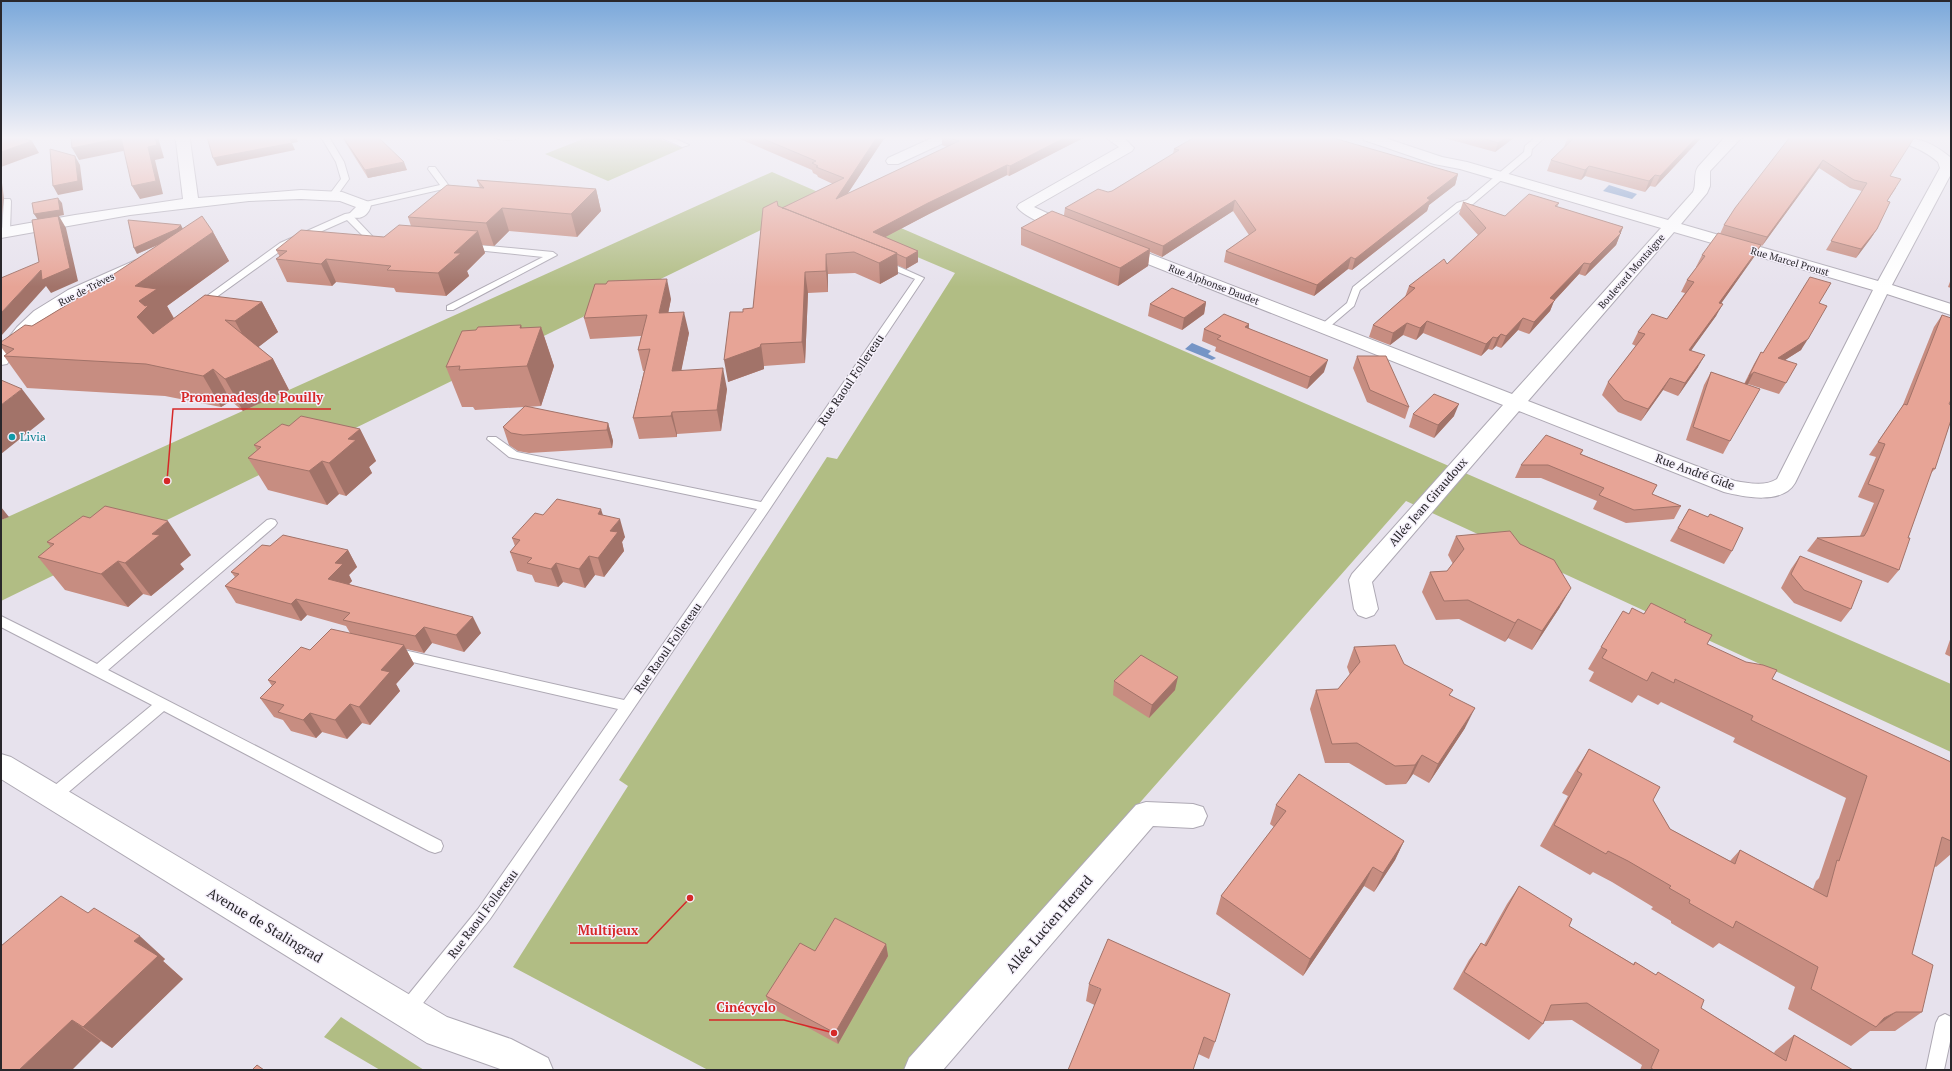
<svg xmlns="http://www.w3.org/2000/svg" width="1952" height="1071" font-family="'PT Serif',serif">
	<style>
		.green { fill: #b1bd84 }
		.water { fill: #7695c6 }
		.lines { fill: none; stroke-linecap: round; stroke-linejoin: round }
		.service-casing { stroke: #aea9b4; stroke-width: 2 }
		.minor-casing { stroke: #aea9b4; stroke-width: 2 }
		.tertiary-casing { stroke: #aea9b4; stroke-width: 2 }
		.service { fill: #fff; fill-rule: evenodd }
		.minor { fill: #fff; fill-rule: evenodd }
		.tertiary { fill: #fff; fill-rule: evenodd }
		.wall { fill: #c78d81 }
		.shaded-wall { fill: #a27369 }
		.building { fill: #e7a496; stroke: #a27369 }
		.culture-dot { fill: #0f9aa8; stroke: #f5f0fb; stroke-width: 1.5 }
		.labels { text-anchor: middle; stroke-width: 3; stroke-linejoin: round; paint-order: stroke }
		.far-street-label { font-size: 10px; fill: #29272b; stroke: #f5f0fb }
		.street-label { font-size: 12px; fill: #29272b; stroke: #f5f0fb }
		.culture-label { font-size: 12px; fill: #0d838f; stroke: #f5f0fb; text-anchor: start }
		.near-street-label { font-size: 14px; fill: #29272b; stroke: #f5f0fb }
		.leader { fill: none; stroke: #d62828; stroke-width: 1.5 }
		.callout-dot { fill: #d62828; stroke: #f5f0fb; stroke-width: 1.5 }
		.callout-label { font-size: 13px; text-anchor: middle; font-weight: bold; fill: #d62828; stroke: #f5f0fb; stroke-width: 3; stroke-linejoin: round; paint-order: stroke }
	</style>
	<rect width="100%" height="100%" fill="#e7e2ed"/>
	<path class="green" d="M588,137H655L683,148L608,181L545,154Z
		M772,172L1951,684V752L1406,501L904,1070H708L513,967L628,786L619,780L827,457L837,459L955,273L804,209L1,601V520Z
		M341,1017L424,1070H380L324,1037Z"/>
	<path class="water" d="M1609,185L1637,194L1632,199L1603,191Z
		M1192,343L1211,351L1208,354L1216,358L1212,360L1185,349Z"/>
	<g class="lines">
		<defs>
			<path id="service" d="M321,137H329L344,162L349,179L336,197H333L329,195L341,179L336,162Z
				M494,137H520C514,141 500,141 494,137Z
				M660,137H671L689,145L682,147Z
				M1536,137H1545L1532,149L1531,155L1473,204L1463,207L1360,290L1354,306L1327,329H1321L1319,327L1321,325L1347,303L1353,287L1457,203L1467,200L1524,152L1525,146Z
				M429,167H435L449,186L448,188L364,207L360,205L361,203L440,185L428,169Z
				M4,199H10L11,201L10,232L6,235L2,232Z
				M357,212L361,214L354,217L373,237L386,238V242L368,241L347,220L286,247L204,306L201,307L196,304L280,243L345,214Z
				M469,244L553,252L557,255L453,310H447V306L543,257L466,249L465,247Z
				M884,260L924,278L769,510L490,919L412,1017L406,1020L400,1017L397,1011L400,1005L478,909L618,709L395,658L390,657L388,653L390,649L395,648L624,700L757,509L513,458L509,457L487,439L488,437H496L517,452L761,502L915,279L881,265L880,263Z
				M271,519L275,520L277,523L275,526L108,670L441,841L443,846L441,851L435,853L429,851L164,711L58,801L53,802L48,801L45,796L48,791L152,705L1,627V616L97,664L267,520Z
				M1945,1014L1951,1017V1037L1944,1070H1926L1936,1023L1939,1017Z"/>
			<path id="minor" d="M173,137H188L190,140L198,198L301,190L342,192L369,202L371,205C369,215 361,220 352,217L349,214L356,207L340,201L301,199L249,201L130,215L1,238V228L75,215L183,199L176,141Z
				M934,137H952L950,140L898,164H888L886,161L888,158Z
				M1105,137H1123L1134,148L1132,151L1034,207L1073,225L1076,228L1073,231C1061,234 1024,217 1017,207L1019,204L1119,147Z
				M1362,137H1382L1442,157L1467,162L1668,220L1693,192C1697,184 1693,174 1698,167L1725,137H1742L1710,171V186L1707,193L1681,224L1878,281L1940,168L1938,162C1924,150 1909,144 1891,140L1889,137C1916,137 1929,140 1950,157L1951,174L1892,285L1951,304V315L1887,294L1795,483C1782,505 1744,497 1724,492L1519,411L1372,582L1378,609L1374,615L1366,618L1358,615L1354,609L1349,580L1352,574L1503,405L1115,251L1113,248L1115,245L1121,243L1127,245L1512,394L1661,228L1460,169L1434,164L1364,140ZM1674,232L1873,290L1777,479C1764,487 1749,483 1735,481L1528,401Z
				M136,260L142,262L144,265L142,268L92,291L57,311L30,334L7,364L1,365V347L17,327L34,311L68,290Z
				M1146,802L1193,804L1203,807L1207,816L1203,825L1193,828L1153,826L943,1070H904L909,1058L1136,805Z"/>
			<path id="tertiary" d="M1,754L11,757L447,1017L511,1039L548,1058L553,1070H503L427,1043L1,779Z"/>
		</defs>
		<use href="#service" class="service-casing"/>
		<use href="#minor" class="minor-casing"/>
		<use href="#tertiary" class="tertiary-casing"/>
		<use href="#service" class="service"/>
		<use href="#minor" class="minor"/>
		<use href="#tertiary" class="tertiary"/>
	</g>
	<path class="wall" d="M342,137H378L407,170L368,178Z
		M740,137H885L847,194L947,147L942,145V137H1084L1083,138L1009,176L1007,175L929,214L885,237L918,251V262L906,269L897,265L898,274L880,284L855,273L828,274V292L808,293L805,363L764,366V369L728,382L743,312L753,308L778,206L782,208L833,184L818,177L817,175L813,173L812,170L740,139Z
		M1441,137H1515L1495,152Z
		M1568,137H1702L1655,187L1650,186L1645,192L1585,176L1581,180L1547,171L1551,160L1565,147H1564Z
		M1790,137L1890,177L1896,188L1887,201L1877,229L1871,238L1856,258L1826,250L1862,191L1850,188L1819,168L1762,246L1761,245L1754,257L1721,303L1716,316L1691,350L1698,367L1678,396L1663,390L1641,421L1618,412L1602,395L1608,382L1636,346L1632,344L1638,332L1667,319L1685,293L1681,292L1687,280L1697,267H1696L1702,255L1720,234L1724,225Z
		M1174,149L1458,174L1455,185L1429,205L1427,211L1352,270L1348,269L1314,296L1224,262L1226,251L1249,235L1233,211L1162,257L1150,252L1148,266L1118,286L1021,245V228L1064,215L1065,208L1112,191L1173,154Z
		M477,180L596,189L601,211L577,237L509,231L494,246L482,245L485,253L467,271L469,276L446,296L396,292L394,288L336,282L332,286L287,282L276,259L280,257L276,250L384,237L411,226L408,217L480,188Z
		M1463,202L1505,216L1559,203L1557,207L1623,227L1616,245L1585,276L1579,274L1554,301L1550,311L1529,334L1518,330L1501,348L1496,346L1492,350L1488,349L1481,356L1423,333L1416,340L1403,335L1390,345L1369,337L1373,325L1405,297L1409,286L1447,264L1478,235L1459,214Z
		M183,229L213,232L229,261L167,306L174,318L262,302L278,332L258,347L273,359L289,390L243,411L231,401L221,407L165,396L27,388L4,356L7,355L1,347V342L32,326L70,303L160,244L137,254Z
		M1951,279V288L1948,287Z
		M671,299L668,313L689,333L681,370L727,389L721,431L677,434V437L639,439L633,418L644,371H643L638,350L641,336L590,339L584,318Z
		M1206,302L1204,314L1182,330L1148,316L1150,304Z
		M1819,303L1801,350L1785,360L1786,383L1779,394L1748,384L1746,385L1730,441L1723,454L1686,440L1704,385L1711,372L1744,384L1754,364L1761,352L1763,353Z
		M1942,315L1949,404L1935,469L1931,473L1908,538L1899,570L1888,583L1807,551L1817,538L1860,536L1874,503L1858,497L1876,457L1869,455L1902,407L1934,327Z
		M1249,324V328L1324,372L1307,389L1215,351L1216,347L1202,341L1204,329Z
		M541,327L554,366L541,406L527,407L608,423L613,441L612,448L529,453L518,451L509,445L503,427L524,407L475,410L473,407H462L446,367L522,328Z
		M1357,356L1409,407L1405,419L1367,402L1353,368Z
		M1413,414L1454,416L1434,438L1409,427Z
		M289,426L360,429L376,461L369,467L372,473L346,496L339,494L327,505L268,490L248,458L257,450L254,445Z
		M1583,450L1581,454L1657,485L1652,494L1681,506L1674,519L1626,523L1593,509L1597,501L1541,478H1515L1521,465Z
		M1689,509L1732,551L1724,564L1670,541Z
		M543,515H603L625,537L622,542L624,551L604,577L595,575L585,588L563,582L558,587L535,582L532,575L517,571L510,552L515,546L512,538Z
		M1456,536L1560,607L1532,650L1508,638L1505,642L1459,619L1436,620L1422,592L1430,572L1447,571L1453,564L1448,555Z
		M47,542L191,555L180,564L184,569L151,596L143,594L128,607L65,590L38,557L51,547Z
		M270,546L348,550L357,567L349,575L352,581L349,584L481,633L464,652L432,643L424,653L406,649L414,664L396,684L400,691L370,725L362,723L347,739L322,732L316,738L291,731L283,720L274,717L260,698L272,686L268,680L310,650L350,633L346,626L307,615L301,621L236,603L225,586L235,577L231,572Z
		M1800,556L1851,609L1841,622L1794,603L1781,588L1791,569Z
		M1651,603L1684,622L1707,644L1772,679L1951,762V854L1936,867L1934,866L1912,954L1922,1012L1895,1031H1870L1851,1046L1788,1009L1795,987L1719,943L1713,948L1671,923V921L1651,909L1653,907L1612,882L1593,872L1590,875L1540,846L1568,796L1562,793L1575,771L1589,749L1653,800L1670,829L1730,861L1740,850L1813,889L1816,881L1819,878L1846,798L1733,742L1735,738L1661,702L1658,705L1638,695L1632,703L1589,681L1594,672L1588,669L1601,647L1629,614H1644Z
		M1951,637V657L1945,654Z
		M1354,647L1404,664L1450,695L1465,728L1429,783L1413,774L1406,784L1386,785L1349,763H1325L1310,709L1316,690L1338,689L1350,675L1347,667Z
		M1114,681L1175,690L1149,718L1113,695Z
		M1276,805L1404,841L1395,860L1374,892L1364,886L1303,976L1216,914L1221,896L1274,827L1270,824Z
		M1519,886L1569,926L1633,964L1635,962L1656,975L1658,972L1701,1008L1774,1053L1775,1051L1794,1035L1853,1070H1640L1642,1065L1572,1020L1544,1021L1543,1024L1529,1040L1453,989L1469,960L1481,943L1484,945L1507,904Z
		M88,913L165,959L163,961L183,979L112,1048L101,1041L1,1070Z
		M886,944L888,956L838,1044L770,1007L766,996L815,951Z
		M1089,984L1215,1042L1209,1059L1086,1001Z"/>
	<path class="shaded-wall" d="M155,137H158L164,158L155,160L163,194L140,199L132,186L148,147Z
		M289,137H296L298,142L292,143L295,150L217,166L213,158Z
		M877,137H885L837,210L836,199Z
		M1066,137H1084L1083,138L1009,176L1010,166Z
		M1506,137H1515L1495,152L1498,143Z
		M1697,137H1702L1655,187L1660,176Z
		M121,138L128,150L79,160L72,148Z
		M32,141L39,153L1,167V152Z
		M75,156L80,165L83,190L58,195L53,186Z
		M1823,160L1819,168L1762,246L1767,237Z
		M404,162L407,170L368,178L365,170Z
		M1007,165V175L929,214L874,243L873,232L928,203Z
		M1589,166L1585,176L1581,180L1585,170Z
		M1458,174L1455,185L1429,205L1427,211L1352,270L1355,259L1427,198Z
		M1,175L4,198L1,224Z
		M1655,175L1650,186L1645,192L1649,181Z
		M596,189L601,211L577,237L571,214Z
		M58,198L62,203L64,215L59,216L66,228L78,281L51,293L46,286L1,336V313L41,270L38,220L34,214Z
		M1235,200L1233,211L1162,257L1163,246Z
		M502,208L509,231L494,246L486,223Z
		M181,225L184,231L180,235L137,254L134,248Z
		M1623,227L1616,245L1585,276L1590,264Z
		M1877,229L1871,238L1856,258L1861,249Z
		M478,231L485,253L467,271L469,276L446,296L438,273L454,253Z
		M213,232L229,261L167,306L174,319L156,347L137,317L139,301L135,286Z
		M1761,245L1754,257L1713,315L1719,303Z
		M1150,249L1148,266L1118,286L1120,268Z
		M918,251V262L906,269V258Z
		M897,253L898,274L880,284L879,263Z
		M826,254L828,274V292L826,271Z
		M1351,257L1348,269L1314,296L1317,285Z
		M326,259L336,282L332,286L321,264Z
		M1584,263L1579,274L1554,301L1550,311L1529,334L1534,322L1550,298Z
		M805,272L808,293L805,363L802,342Z
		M667,279L671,299L664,334L659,313Z
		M262,302L278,332L252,352L235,321Z
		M1206,302L1204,314L1182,330L1184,318Z
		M1723,304L1716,316L1683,362L1689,350Z
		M684,312L689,333L677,392L672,371Z
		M1523,318L1518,330L1501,348L1506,336Z
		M1427,321L1423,333L1416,340L1420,328Z
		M1407,323L1403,335L1390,345L1393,333Z
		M1249,324L1247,336L1245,327Z
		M521,325L531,355L541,327L554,366L541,406L527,366L520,328Z
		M1501,334L1496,346L1492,350L1497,338Z
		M1493,337L1488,349L1481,356L1486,344Z
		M1808,339L1801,350L1771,369L1778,358Z
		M761,344L764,366V369L728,382L724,360Z
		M1705,355L1698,367L1678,396L1685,383Z
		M273,359L289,390L243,411L225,379Z
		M1328,360L1324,372L1307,389L1310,377Z
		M723,368L727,389L721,431L717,410Z
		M213,369L231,401L221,407L203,376Z
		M1754,372L1748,384L1743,387L1749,376Z
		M1670,378L1663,390L1641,421L1648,409Z
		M22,389L45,419L1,454V405Z
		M1459,404L1454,416L1434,438L1438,425Z
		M672,412L677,434V437L671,416Z
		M608,423L613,441L612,448L607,430Z
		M360,429L376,461L369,467L372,473L346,496L329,463L348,439Z
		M322,461L339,494L327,505L309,471Z
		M1,507L9,517L1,520Z
		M601,509L607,528L598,514Z
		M620,519L625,537L622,542L624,551L604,577L598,558L610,531Z
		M168,521L191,555L180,564L184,569L151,596L125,563L152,534Z
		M348,550L357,567L349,575L352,581L338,595L328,579L335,563Z
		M589,556L595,575L585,588L579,569Z
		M118,561L143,594L128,607L101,574Z
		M556,563L563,582L558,587L551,569Z
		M1571,588L1560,607L1532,650L1542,631Z
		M296,599L307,615L301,621L291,604Z
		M473,617L481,633L464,652L456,635Z
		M1518,619L1508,638L1505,642L1515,623Z
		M424,627L432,643L424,653L415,636Z
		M404,645L414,664L396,684L400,691L370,725L359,707L381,670Z
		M1178,677L1175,690L1149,718L1152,705Z
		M350,704L362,723L347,739L335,720Z
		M1475,708L1465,728L1429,783L1438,764Z
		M310,713L322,732L316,738L303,720Z
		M1422,755L1413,774L1406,784L1415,765Z
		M1404,841L1395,860L1374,892L1383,873Z
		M1373,867L1364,886L1303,976L1310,959Z
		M140,936L165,959L163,961L183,979L112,1048L83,1027L134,941Z
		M886,944L888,956L838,1044L835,1033Z
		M1896,1012L1869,1032L1876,1027L1884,1018Z
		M72,1020L101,1041L72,1070H19Z"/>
	<path class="building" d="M1,137H18L32,141L1,152Z
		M71,137H155L157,145L148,147L156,181L132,186L121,138L72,148Z
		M207,137H289L292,143L213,158Z
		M343,137H378L404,162L365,170Z
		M759,137H877L836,199L959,141L947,137H1066L1010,166L1007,165L928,203L873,232L918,251L906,258L897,254V253L786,209L782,208L844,178L816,167L818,166L812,163L816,161Z
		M1195,137H1330L1458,174L1427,198L1430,200L1355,259L1351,257L1317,285L1226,251L1256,230L1235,200L1163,246L1065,208L1098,189L1108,192L1112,191L1179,150L1174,149Z
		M1479,137H1506L1498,143Z
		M1569,137H1697L1660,176L1655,175L1649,181L1589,166L1585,170L1551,160L1574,138Z
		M1790,137H1909L1914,138L1890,176L1901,179L1887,201L1890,202L1877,229L1861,249L1831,241L1867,183L1854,180L1823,160L1767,237L1724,225L1735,208Z
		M50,149L75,156L78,181L53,186Z
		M477,180L596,189L571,214L502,208L486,223L408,217L447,185L484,188Z
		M1529,194L1559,203L1555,206L1623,227L1619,232L1621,233L1590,264L1584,263L1550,298L1555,300L1534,322L1523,318L1506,336L1501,334L1497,338L1493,337L1486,344L1427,321L1420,328L1407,323L1393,333L1373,325L1415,288L1409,286L1444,259L1447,264L1486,228L1463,202L1505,216Z
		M58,198L60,210L34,214L32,203Z
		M777,201L778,206L897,253L879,263L854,252L826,254V271L805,272L802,342L761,344L760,347L724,360L730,312H743V309L753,308L763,208Z
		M1052,211L1150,249L1120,268L1021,228Z
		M58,216L70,268L42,280L41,270L1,313V278L39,262L32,220Z
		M202,216L213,232L135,286L157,289L139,301L145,306L149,305L137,317L153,334L205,295L262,302L235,321L225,320L273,359L225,379L213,369L203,376L146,364L4,356L14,349L1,344V342L25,325L32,326L70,303Z
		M128,220L181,225L177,229L134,248Z
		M399,225L478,231L454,253H461L438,273L387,270L391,266L326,259L321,264L276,259L287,251L276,250L301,230L384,237Z
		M1718,233L1761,245L1719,303L1723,304L1689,350L1705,355L1685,383L1670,378L1648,409L1624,400L1608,382L1645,334L1638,332L1652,314L1667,319L1694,282L1687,280L1705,256L1702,255Z
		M1810,277L1831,283L1819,303L1827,306L1808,339L1778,358L1797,364L1786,383L1754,372L1749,376L1761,352L1763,353Z
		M667,279L659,313L684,312L672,371L723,368L717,410L672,412L671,416L633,418L650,349L638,350L647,315L584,318L595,284H606L608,281Z
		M1172,288L1206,302L1184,318L1150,304Z
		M1224,314L1249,324L1245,327L1328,360L1310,377L1217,339L1221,336L1204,329Z
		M1942,315L1951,318V400L1949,404L1951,405V420L1935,469L1933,468L1908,538H1910L1899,570L1817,538L1864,536L1867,531L1884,490L1868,484L1885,444L1878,442L1904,404L1907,405Z
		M521,325L520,328L541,327L527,366L459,370L460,366L446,367L462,331L476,330L478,327Z
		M1357,356H1386L1409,407L1370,390Z
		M1711,372L1760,389L1730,441L1693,427Z
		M1,380L22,389L1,405Z
		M1434,394L1459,404L1438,425L1413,414Z
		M525,406L608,423L607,430L523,435L511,433L503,427Z
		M301,416L360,429L348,439L356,440L329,463L322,461L309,471L248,458L261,447L254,445L282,424L289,426Z
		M1546,435L1583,450L1580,454L1657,485L1652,494L1681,506L1634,510L1599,495L1604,488L1548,465H1521Z
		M557,499L601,509L598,514L620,519L610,531L618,532L598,558L589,556L579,569L556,563L551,569L527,563L532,558L510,552L520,540L512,538L535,513L543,515Z
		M105,506L168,521L152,534L160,535L125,563L118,561L101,574L38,557L54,544L47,542L83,516L90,518Z
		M1689,509L1708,517L1710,514L1743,528L1732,551L1678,528Z
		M1510,531L1520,544L1554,560L1571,588L1542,631L1518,619L1515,623L1468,600L1444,601L1430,572L1447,571L1464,549L1456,536Z
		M283,535L348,550L335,563L343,564L328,579L473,617L456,635L424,627L415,636L343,620L350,613L296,599L291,604L225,586L239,574L231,572L262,545L270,546Z
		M1800,556L1862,581L1851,609L1804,590L1791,574Z
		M1651,603L1686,620L1684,622L1712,635L1707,644L1746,662L1763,665L1777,670L1772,679L1951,762V841L1942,837L1912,954L1933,965L1922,1012H1896L1884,1018L1876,1027L1811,989L1818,967L1736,921L1733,928L1689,903L1690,900L1669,888L1671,886L1628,861L1608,851L1606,854L1554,825L1582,774L1577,771L1589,749L1660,787L1653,800L1670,829L1735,864L1740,850L1827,897L1837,860L1839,861L1867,776L1751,720L1753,716L1675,679L1674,683L1652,672L1647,681L1602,658L1607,650L1601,647L1623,611L1629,614L1632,608L1644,614Z
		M331,629L404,645L381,670L390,672L359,707L350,704L335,720L310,713L303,720L278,712L284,705L260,698L276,682L268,680L301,647L310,650Z
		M1395,645L1404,664L1453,690L1449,695L1475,708L1438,764L1422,755L1415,765L1395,766L1357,743L1332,744L1316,690L1338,689L1360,662L1354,647Z
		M1141,655L1178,677L1152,705L1114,681Z
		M1299,774L1404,841L1383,873L1373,867L1310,959L1221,896L1286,811L1276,805Z
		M1519,886L1572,919L1569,926L1634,965L1635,962L1656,975L1658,972L1704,1000L1701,1008L1786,1061L1794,1035L1853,1070H1654L1651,1068L1659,1050L1587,1003L1551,1005L1543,1024L1464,972L1481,943L1486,946Z
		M61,896L88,913L94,908L140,936L134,941L158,956L83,1027L72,1020L19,1070H1V946Z
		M835,918L886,944L835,1033L766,996L800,943L815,951Z
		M1108,939L1230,994L1215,1042L1204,1037L1193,1070H1068L1101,989L1089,984Z
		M257,1065L264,1070H252Z"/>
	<linearGradient id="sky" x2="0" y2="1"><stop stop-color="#7aa8da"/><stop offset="0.48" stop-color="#f4f2f7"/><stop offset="1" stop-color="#f4f2f7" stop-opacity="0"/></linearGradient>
	<rect width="1952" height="287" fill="url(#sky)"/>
	<circle class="culture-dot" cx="12" cy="437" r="4"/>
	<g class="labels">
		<g class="far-street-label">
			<text transform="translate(1790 261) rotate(16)" y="4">Rue Marcel Proust</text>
			<text transform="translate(1631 271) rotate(-49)" y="4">Boulevard Montaigne</text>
			<text transform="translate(1214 284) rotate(21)" y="4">Rue Alphonse Daudet</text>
			<text transform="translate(86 289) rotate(-27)" y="4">Rue de Trèves</text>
		</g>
		<g class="street-label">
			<text transform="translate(851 380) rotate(-56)" y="4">Rue Raoul Follereau</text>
			<text transform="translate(1695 472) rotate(20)" y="4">Rue André Gide</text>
			<text transform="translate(1428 502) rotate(-49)" y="4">Allée Jean Giraudoux</text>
			<text transform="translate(668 648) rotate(-55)" y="4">Rue Raoul Follereau</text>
			<text transform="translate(483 914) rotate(-53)" y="4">Rue Raoul Follereau</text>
		</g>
		<g class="culture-label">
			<text x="20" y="441">Livia</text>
		</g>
		<g class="near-street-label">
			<text transform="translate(1049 924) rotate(-49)" y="5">Allée Lucien Herard</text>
			<text transform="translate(265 925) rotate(31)" y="5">Avenue de Stalingrad</text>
		</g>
	</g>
	<path class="leader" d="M167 481L173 409H331M690 898L647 943H570M834 1033L784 1020H709"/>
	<g class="callout-dot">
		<circle cx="167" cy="481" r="4"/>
		<circle cx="690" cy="898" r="4"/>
		<circle cx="834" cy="1033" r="4"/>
	</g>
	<g class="callout-label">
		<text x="252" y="402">Promenades de Pouilly</text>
		<text x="608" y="935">Multijeux</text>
		<text x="746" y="1012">Cinécyclo</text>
	</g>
	<rect width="1952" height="1071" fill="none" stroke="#29272b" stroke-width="4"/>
</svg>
